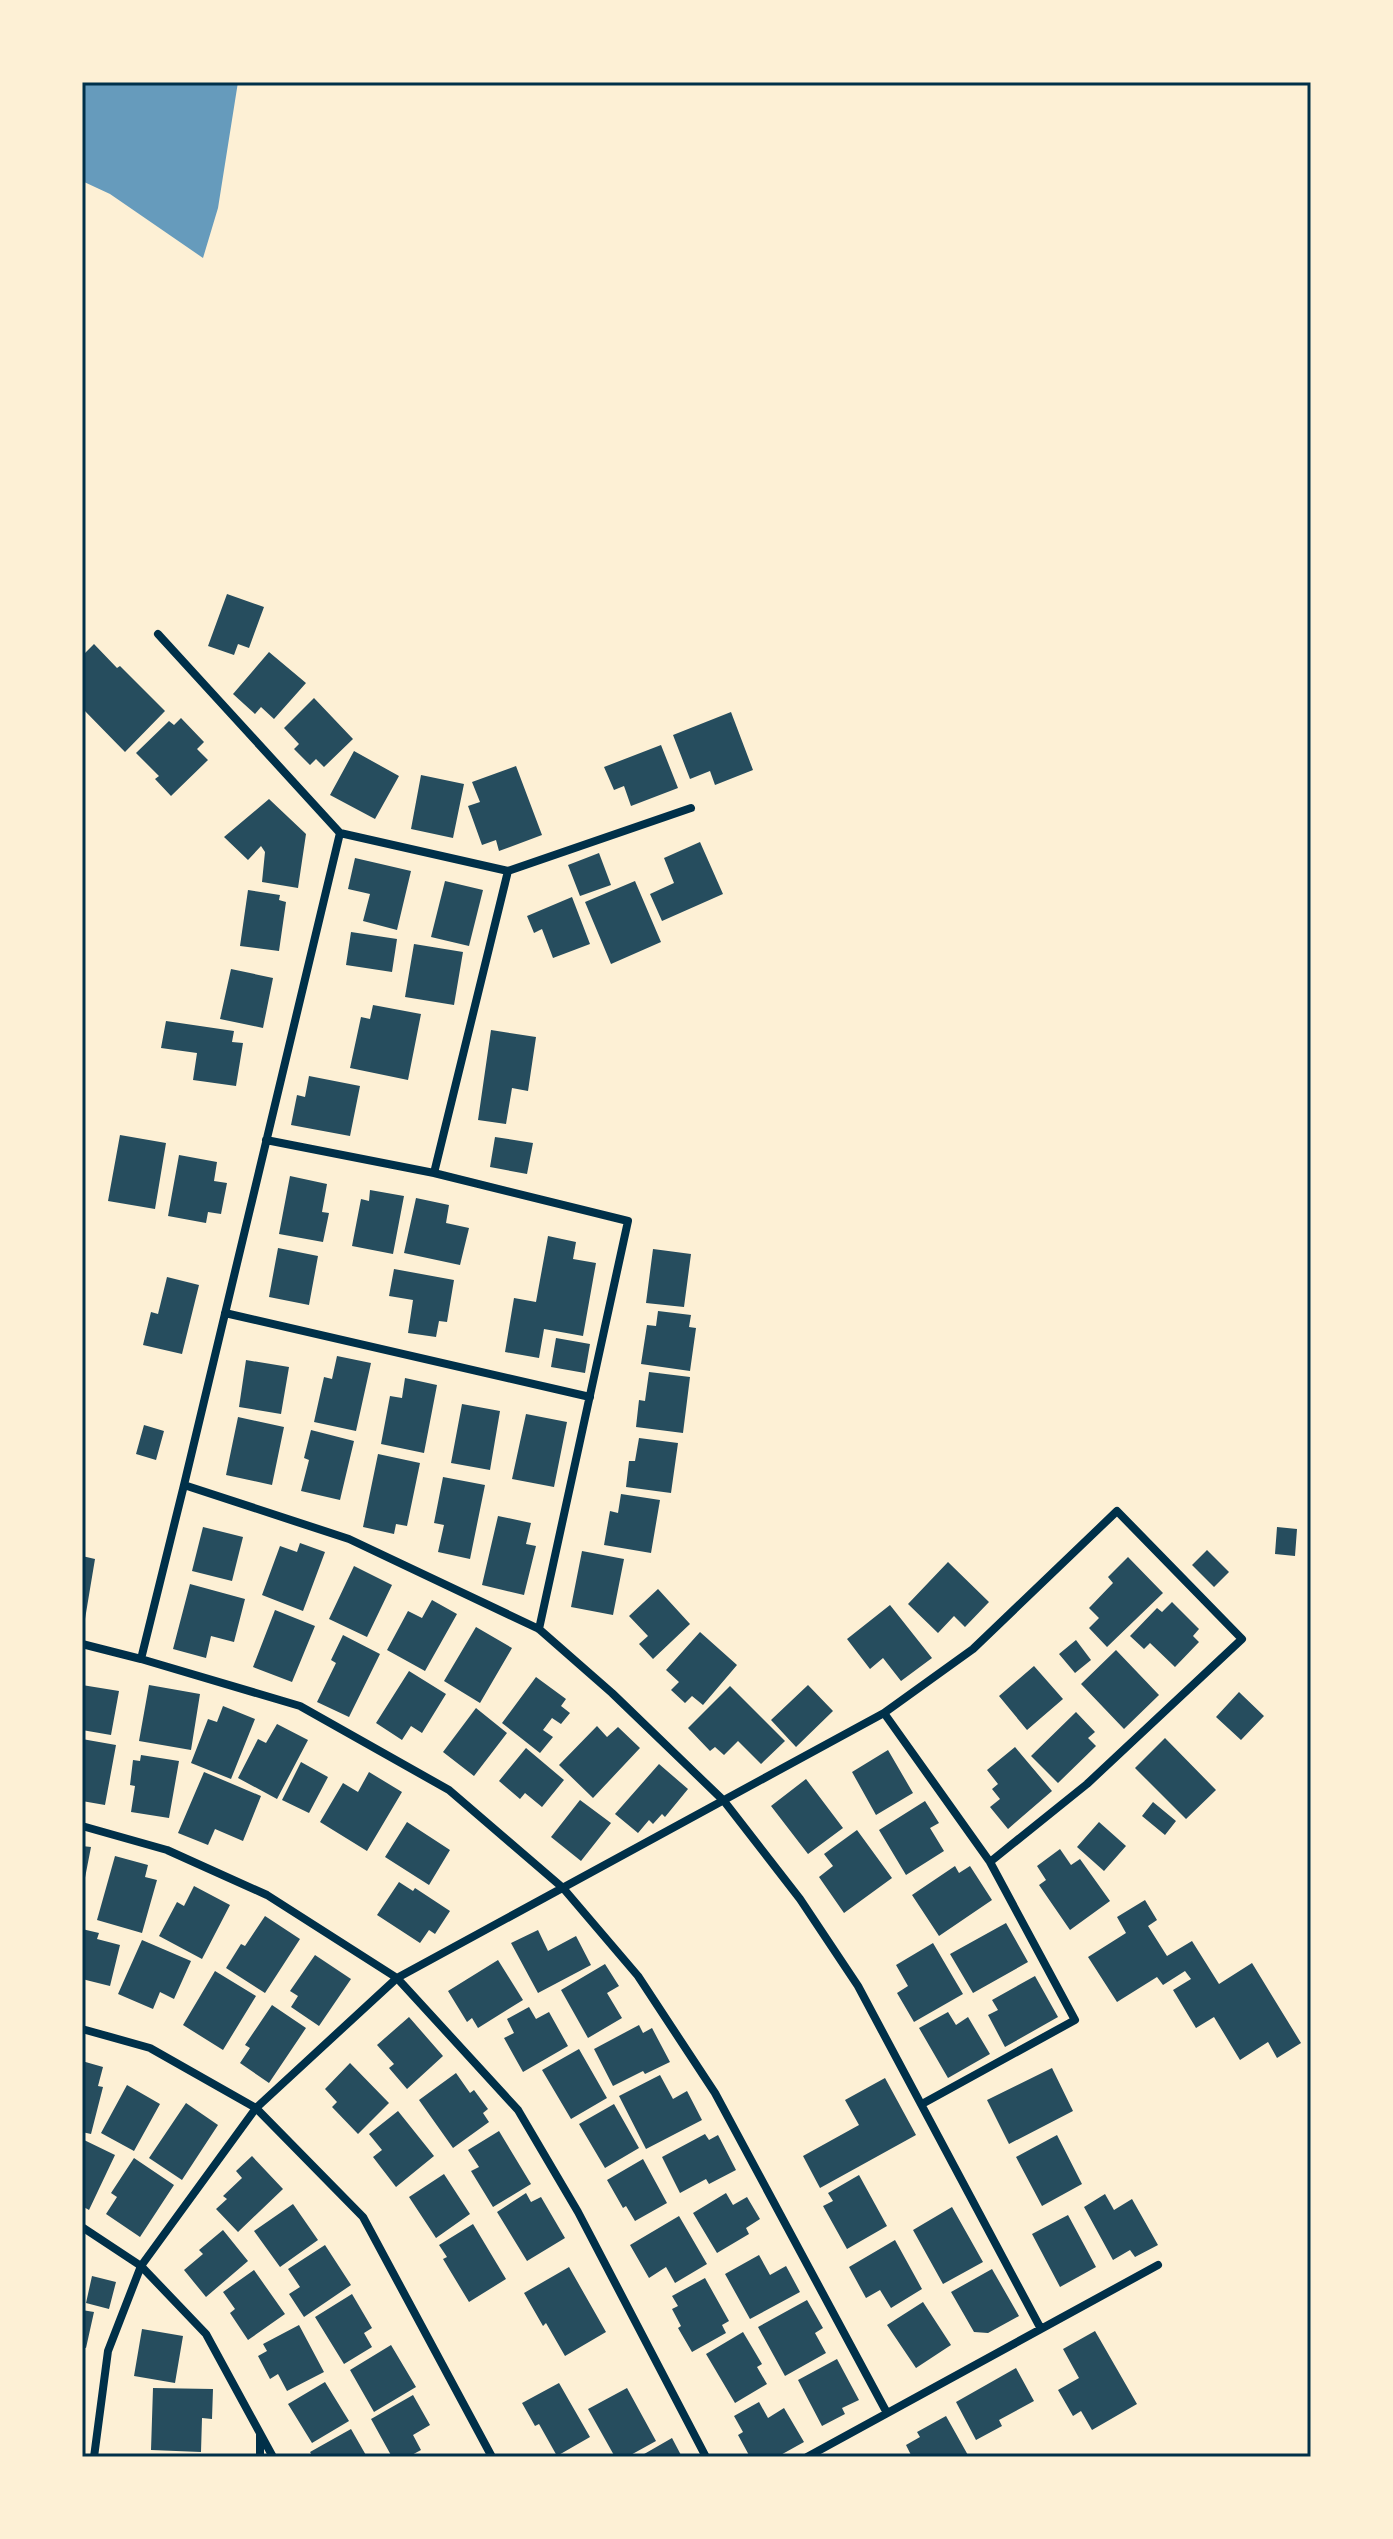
<svg xmlns="http://www.w3.org/2000/svg" width="1393" height="2539" font-family="'Public Sans',sans-serif">
	<style>
		.water { fill: #669bbc }
		.building { fill: #264d5e }
		.lines { fill: none; stroke-linecap: round; stroke-linejoin: round }
		.minor { stroke: #003049; stroke-width: 8 }
		.neatline { fill: none; stroke: #003049; stroke-width: 3 }
	</style>
	<rect width="100%" height="100%" fill="#fdf0d5"/>
	<path class="water" d="M82,82H238L218,208L203,258L110,194L82,181Z"/>
	<path class="building" d="M227,594L264,607L249,648L238,644L234,655L208,646Z
		M94,644L117,668L120,666L165,711L125,752L82,708V656Z
		M269,652L306,683L274,719L261,707L255,714L233,694Z
		M314,698L353,739L324,767L316,759L310,765L294,749L299,744L284,728Z
		M731,712L753,770L715,785L710,771L690,779L673,735Z
		M181,718L204,742L197,749L208,760L171,796L155,779L159,776L136,753L169,721L174,725Z
		M661,745L678,788L631,806L624,786L614,790L604,767Z
		M354,751L399,776L375,819L330,795Z
		M516,766L542,835L499,851L496,840L482,845L468,806L480,802L472,782Z
		M421,775L464,784L453,838L411,829Z
		M269,799L306,834L298,888L262,882L265,852L261,846L248,860L224,837Z
		M700,842L723,894L662,921L650,894L674,883L664,858Z
		M599,853L611,885L580,896L568,865Z
		M355,858L411,871L397,930L363,921L370,894L348,889Z
		M445,881L483,890L469,946L431,937Z
		M635,881L661,942L611,964L585,902Z
		M248,890L280,895L279,900L286,902L279,951L240,946Z
		M572,897L590,944L553,958L542,929L534,933L527,916Z
		M351,932L397,939L392,972L346,965Z
		M414,944L463,952L454,1005L405,997Z
		M231,969L273,978L263,1028L220,1019Z
		M373,1005L421,1014L408,1080L350,1068L361,1017L370,1019Z
		M166,1021L234,1031L232,1042L243,1043L236,1086L193,1080L197,1053L161,1048Z
		M491,1030L536,1037L528,1091L512,1088L506,1124L478,1120Z
		M309,1076L360,1086L350,1136L291,1125L297,1095L305,1097Z
		M120,1135L166,1143L155,1209L108,1201Z
		M495,1137L533,1143L527,1174L490,1167Z
		M179,1155L217,1162L214,1181L227,1183L221,1214L208,1212L206,1223L168,1216Z
		M290,1176L327,1184L322,1212L329,1213L323,1242L279,1234Z
		M370,1190L404,1196L393,1254L352,1246L361,1199L369,1201Z
		M416,1198L449,1205L446,1223L469,1228L460,1265L404,1253Z
		M548,1236L576,1242L573,1259L596,1263L583,1336L544,1329L539,1358L505,1352L514,1298L536,1302Z
		M278,1248L318,1256L309,1305L269,1297Z
		M653,1249L691,1254L684,1307L646,1303Z
		M394,1269L454,1280L447,1322L439,1321L436,1337L408,1333L413,1300L389,1296Z
		M167,1277L199,1285L182,1354L143,1345L151,1312L158,1314Z
		M658,1311L691,1315L689,1327L696,1328L690,1371L641,1364L647,1325L656,1326Z
		M556,1338L590,1344L585,1373L551,1367Z
		M337,1356L371,1363L356,1431L314,1422L324,1377L332,1379Z
		M246,1360L289,1367L281,1414L239,1407Z
		M649,1372L690,1377L683,1433L636,1427L639,1400L645,1401Z
		M405,1378L437,1385L424,1453L381,1444L390,1396L402,1398Z
		M462,1404L500,1411L490,1470L451,1463Z
		M526,1414L567,1422L554,1487L512,1479Z
		M238,1417L284,1427L272,1485L226,1475Z
		M144,1425L164,1431L156,1460L136,1454Z
		M311,1430L354,1441L340,1500L301,1491L309,1460L304,1458Z
		M639,1438L678,1443L671,1493L626,1487L629,1461H635Z
		M378,1454L420,1463L407,1526L396,1524L394,1534L363,1527Z
		M443,1477L485,1485L470,1559L438,1552L444,1525L434,1523Z
		M621,1494L660,1500L651,1553L604,1545L610,1511L618,1513Z
		M498,1516L531,1523L526,1544L536,1546L524,1595L482,1585Z
		M203,1527L243,1537L232,1581L192,1571Z
		M1277,1527L1297,1529L1295,1556L1275,1554Z
		M300,1543L325,1552L303,1611L262,1595L280,1546L297,1552Z
		M1207,1550L1229,1572L1214,1587L1192,1565Z
		M582,1551L624,1559L613,1615L571,1607Z
		M82,1556L95,1559L85,1619L82,1618Z
		M1128,1557L1163,1593L1107,1647L1089,1628L1099,1618L1089,1608L1113,1583L1108,1577Z
		M948,1562L989,1602L965,1627L954,1616L938,1633L908,1604Z
		M354,1566L392,1585L367,1637L329,1619Z
		M190,1584L245,1599L234,1642L211,1636L206,1658L173,1649Z
		M658,1589L690,1624L653,1659L639,1644L648,1636L629,1616Z
		M432,1600L457,1614L425,1671L387,1650L408,1611L422,1618Z
		M1172,1602L1199,1629L1193,1636L1199,1642L1175,1667L1150,1643L1144,1649L1130,1636L1157,1608L1162,1612Z
		M890,1605L932,1658L901,1681L883,1658L870,1669L847,1639Z
		M275,1610L315,1626L292,1682L253,1667Z
		M476,1627L512,1648L480,1703L444,1681Z
		M700,1632L737,1665L703,1705L692,1696L685,1703L671,1690L679,1682L666,1670Z
		M343,1635L380,1654L349,1717L317,1702L336,1663L331,1660Z
		M1076,1640L1091,1660L1075,1673L1059,1654Z
		M1116,1650L1159,1695L1124,1729L1081,1684Z
		M1034,1666L1063,1699L1027,1730L999,1696Z
		M409,1671L446,1694L422,1733L411,1726L402,1740L376,1723Z
		M536,1677L566,1699L561,1706L570,1713L561,1724L552,1718L543,1730L553,1737L540,1753L502,1723Z
		M82,1685L119,1691L111,1735L82,1730Z
		M149,1685L200,1694L191,1750L139,1741Z
		M808,1685L833,1711L796,1747L771,1720Z
		M730,1686L785,1741L761,1764L738,1741L724,1755L715,1747L710,1751L688,1728Z
		M1239,1692L1264,1716L1241,1740L1216,1717Z
		M223,1706L255,1719L231,1779L191,1763L208,1719L217,1722Z
		M476,1708L507,1733L474,1776L443,1752Z
		M1076,1712L1095,1732L1088,1738L1096,1746L1058,1783L1031,1756Z
		M277,1724L308,1740L277,1799L238,1778L258,1739L266,1743Z
		M597,1726L607,1737L618,1727L640,1748L593,1798L559,1765Z
		M1165,1738L1216,1790L1186,1819L1135,1768Z
		M82,1739L116,1745L105,1805L82,1801Z
		M1015,1747L1052,1791L1008,1829L990,1807L1000,1799L992,1789L998,1784L987,1770Z
		M526,1748L564,1780L542,1807L525,1793L520,1799L499,1781Z
		M888,1750L913,1793L876,1815L852,1772Z
		M141,1755L179,1761L169,1818L131,1812L135,1786L130,1785L133,1760L140,1761Z
		M301,1762L328,1777L309,1813L282,1800Z
		M659,1764L688,1789L665,1817L662,1814L653,1824L649,1820L638,1833L615,1814Z
		M204,1772L261,1796L243,1841L215,1829L208,1845L178,1833Z
		M369,1772L402,1792L367,1851L320,1822L343,1783L358,1792Z
		M806,1779L843,1828L808,1854L771,1806Z
		M580,1800L611,1823L581,1861L551,1837Z
		M925,1801L939,1823L930,1828L944,1851L906,1875L879,1830Z
		M1153,1802L1176,1821L1165,1835L1142,1816Z
		M407,1822L450,1850L429,1885L385,1857Z
		M1099,1822L1126,1846L1104,1871L1077,1847Z
		M857,1830L892,1878L844,1913L819,1877L833,1866L824,1854Z
		M82,1846L91,1847L83,1888H82Z
		M1060,1849L1071,1865L1080,1859L1110,1901L1070,1930L1039,1885L1046,1880L1037,1866Z
		M115,1856L148,1865L145,1877L157,1880L142,1933L97,1920Z
		M955,1866L959,1873L970,1866L992,1900L939,1936L912,1895Z
		M399,1882L413,1891L415,1888L450,1911L435,1934L429,1930L420,1943L377,1915Z
		M194,1886L230,1905L202,1959L159,1936L177,1902L184,1906Z
		M1145,1900L1157,1920L1148,1926L1167,1956L1192,1941L1219,1984L1252,1963L1301,2043L1277,2058L1268,2042L1240,2060L1214,2017L1196,2028L1173,1990L1191,1979L1185,1971L1163,1985L1157,1977L1117,2002L1088,1957L1126,1933L1117,1917Z
		M265,1916L300,1939L265,1993L226,1968L241,1944L245,1946Z
		M1006,1923L1028,1962L973,1993L950,1954Z
		M82,1929L99,1933L97,1939L120,1945L110,1986L82,1979Z
		M538,1930L548,1951L576,1936L591,1965L538,1993L511,1943Z
		M142,1940L191,1961L174,1999L160,1992L153,2009L118,1994Z
		M933,1943L963,1994L914,2022L897,1993L908,1986L896,1965Z
		M315,1955L351,1979L319,2026L291,2007L298,1996L290,1991Z
		M498,1960L523,2000L478,2028L472,2018L467,2022L448,1991Z
		M605,1964L619,1986L607,1993L622,2018L588,2038L561,1990Z
		M215,1971L256,1996L223,2050L183,2025Z
		M1035,1976L1058,2017L1005,2047L988,2015L998,2010L992,2000Z
		M272,2005L306,2028L269,2083L240,2063L250,2048L245,2045Z
		M529,2007L536,2019L549,2012L568,2046L523,2072L504,2038L514,2033L507,2019Z
		M948,2012L956,2025L968,2017L990,2054L948,2078L919,2028Z
		M409,2017L443,2056L407,2089L389,2068L394,2064L377,2045Z
		M639,2025L643,2033L652,2028L670,2062L645,2074L643,2071L613,2086L594,2049Z
		M579,2049L607,2098L571,2119L542,2070Z
		M82,2061L103,2067L98,2086L103,2087L91,2134L82,2132Z
		M350,2063L389,2103L358,2134L332,2107L337,2102L325,2089Z
		M1052,2068L1073,2111L1009,2144L987,2100Z
		M456,2073L470,2093L474,2090L488,2109L483,2113L489,2122L453,2148L419,2100Z
		M660,2075L673,2099L687,2091L702,2120L646,2149L619,2096Z
		M885,2078L916,2135L820,2188L803,2156L859,2125L845,2100Z
		M127,2085L160,2104L134,2151L101,2133Z
		M186,2103L218,2125L182,2180L149,2158Z
		M614,2104L639,2148L605,2168L579,2124Z
		M398,2111L434,2156L396,2187L373,2157L382,2150L369,2134Z
		M499,2131L531,2184L493,2207L471,2171L479,2167L468,2150Z
		M705,2134L709,2140L718,2135L736,2170L709,2184L706,2179L680,2193L662,2157Z
		M1057,2135L1082,2184L1042,2206L1016,2157Z
		M82,2139L115,2155L89,2210L82,2206Z
		M252,2156L283,2189L238,2232L216,2209L227,2199L223,2196L242,2178L236,2171Z
		M134,2158L174,2185L140,2237L106,2214L117,2197L111,2193Z
		M643,2159L667,2203L635,2221L626,2206L623,2208L607,2180Z
		M444,2174L470,2214L436,2238L409,2197Z
		M859,2175L887,2226L847,2249L823,2206L833,2201L828,2193Z
		M526,2193L531,2202L541,2197L565,2238L527,2261L497,2212Z
		M726,2193L733,2205L747,2197L760,2219L746,2228L749,2234L717,2253L693,2213Z
		M1105,2194L1114,2210L1132,2199L1158,2245L1135,2257L1130,2250L1113,2260L1084,2207Z
		M293,2204L318,2240L280,2267L254,2231Z
		M952,2207L983,2262L943,2284L913,2230Z
		M1068,2215L1096,2267L1060,2287L1032,2234Z
		M679,2216L707,2264L675,2283L666,2267L649,2278L630,2245Z
		M473,2224L506,2279L469,2302L443,2259L447,2257L439,2245Z
		M223,2230L248,2261L206,2297L184,2270L203,2254L199,2250Z
		M895,2240L922,2289L891,2308L880,2290L866,2298L849,2267Z
		M325,2245L351,2285L304,2317L289,2294L300,2287L288,2269Z
		M759,2255L770,2275L786,2266L800,2292L750,2319L725,2274Z
		M569,2267L606,2332L565,2356L546,2323L543,2326L524,2293Z
		M992,2269L1019,2316L988,2333L974,2332L951,2292Z
		M254,2270L285,2314L248,2340L230,2313L235,2309L223,2292Z
		M92,2276L116,2282L109,2309L86,2303Z
		M705,2278L729,2321L722,2325L726,2333L692,2352L678,2328L681,2326L672,2309L678,2306L672,2296Z
		M352,2294L372,2328L364,2333L372,2347L344,2364L315,2317Z
		M807,2300L823,2328L815,2333L826,2353L785,2376L758,2327Z
		M923,2302L951,2345L916,2368L887,2325Z
		M82,2310L94,2312L86,2348L82,2347Z
		M299,2325L324,2372L287,2391L278,2374L270,2379L258,2356L267,2351L263,2344Z
		M142,2329L183,2336L175,2383L134,2376Z
		M1095,2331L1137,2404L1092,2430L1081,2411L1073,2416L1058,2390L1079,2378L1063,2349Z
		M743,2332L762,2364L757,2367L767,2384L735,2403L706,2354Z
		M391,2345L416,2387L374,2412L350,2370Z
		M837,2359L859,2400L842,2408L845,2414L822,2426L798,2380Z
		M1016,2368L1034,2401L999,2420L1002,2426L976,2440L956,2402Z
		M325,2382L349,2421L312,2443L288,2404Z
		M559,2383L590,2437L557,2456L539,2424L535,2426L522,2403Z
		M153,2388L213,2389L212,2419L202,2418L201,2452L151,2450Z
		M627,2388L656,2441L627,2457H615L588,2409Z
		M413,2395L430,2425L413,2435L421,2450L408,2457H392L371,2419Z
		M759,2402L768,2418L784,2408L804,2442L777,2457H750L738,2435L743,2432L734,2416Z
		M946,2416L969,2457H912L906,2445L920,2437L917,2432Z
		M351,2429L367,2457H313L310,2452Z
		M672,2438L682,2457H639Z"/>
	<g class="lines">
		<path class="minor" d="M158,634L340,833L508,871
			M266,1140L434,1173
			M225,1313L590,1397
			M184,1485L340,833
			M539,1629L628,1221L434,1173L508,871L691,808
			M82,1644L141,1659
			M82,1826L167,1850L267,1895L397,1978L518,2110L578,2212L706,2457
			M82,2029L150,2048L256,2108L363,2217L492,2457
			M922,2104L1075,2020L990,1862L1087,1784L1242,1639L1117,1511L973,1649L884,1713L990,1862
			M82,2227L141,2266L256,2108L397,1978L884,1713
			M887,2413L715,2093L638,1976L563,1888L449,1790L300,1706L141,1659L184,1485L349,1539L539,1629L612,1693L724,1801L800,1899L858,1986L1041,2329
			M94,2457L108,2351L141,2266L206,2334L273,2457
			M260,2457V2434
			M807,2457L1158,2265"/>
	</g>
	<rect width="1393" height="2539" fill="none" stroke="#fdf0d5" stroke-width="168"/>
	<rect x="84" y="84" width="1225" height="2371" class="neatline"/>
</svg>
